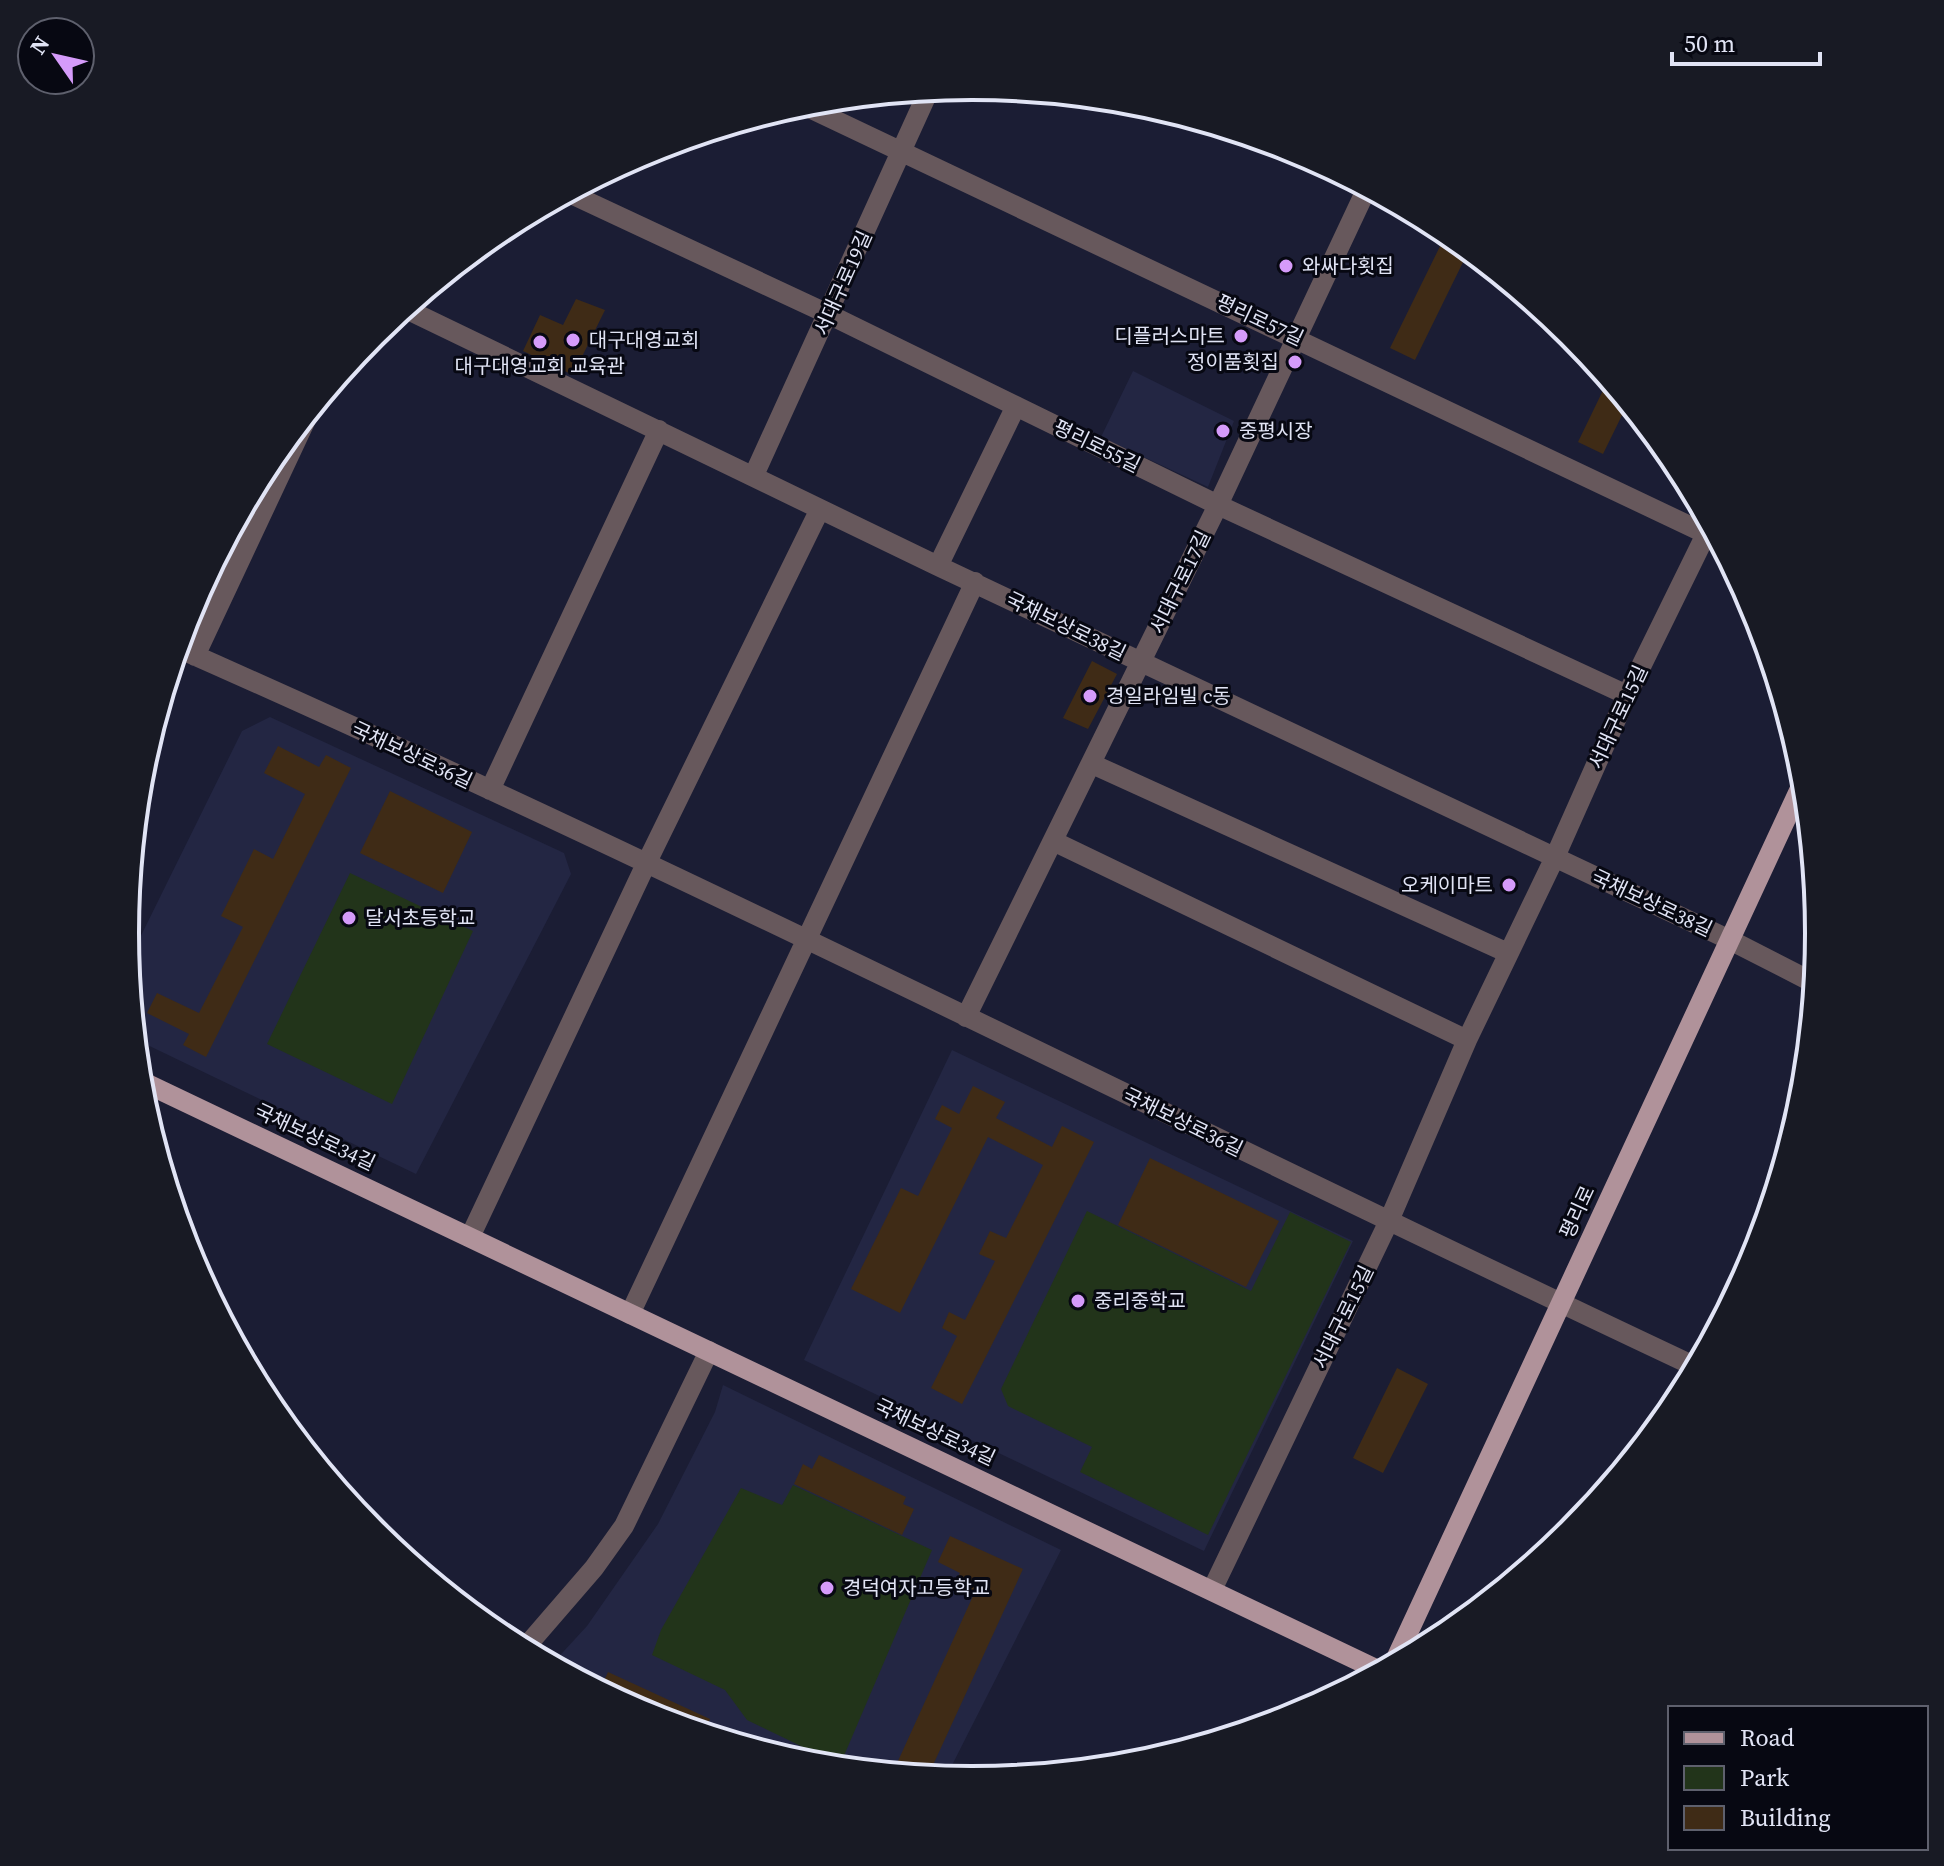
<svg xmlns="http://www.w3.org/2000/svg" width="1944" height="1866" font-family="'Source Serif 4','Noto Sans KR',serif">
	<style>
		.built { fill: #232643 }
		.green { fill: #22341a }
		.building { fill: #3f2b16 }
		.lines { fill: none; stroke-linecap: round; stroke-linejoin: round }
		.minor { stroke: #67585c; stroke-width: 20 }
		.major { stroke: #b0929a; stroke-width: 20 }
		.poi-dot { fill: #d59bfa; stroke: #070812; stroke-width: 3 }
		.labels { text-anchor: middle; stroke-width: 6; stroke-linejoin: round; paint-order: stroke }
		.poi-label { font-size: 20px; fill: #e1e4f5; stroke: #070812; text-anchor: start }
		.street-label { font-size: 20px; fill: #e1e4f5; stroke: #070812 }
		.rim { fill: none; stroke: #e1e4f5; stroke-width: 4 }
	</style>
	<rect width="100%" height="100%" fill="#1b1d34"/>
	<path class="built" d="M1133,371L1234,421L1208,487L1101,437Z
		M270,717L564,853L571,874L416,1174L135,1039L128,962L242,731Z
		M952,1050L1353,1241L1204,1551L804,1360Z
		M723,1385L1061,1550L946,1777L806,1764L647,1715L552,1664L587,1626L658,1524L715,1412Z"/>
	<path class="green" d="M350,873L473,931L392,1104L267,1044Z
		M1087,1211L1251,1291L1290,1212L1351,1242L1208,1535L1080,1472L1092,1447L1008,1406L1001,1389Z
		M793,1485L932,1550L840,1765L747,1720L725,1690L652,1655L661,1630L741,1488L782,1505Z"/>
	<path class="building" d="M1447,232L1469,250L1415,360L1390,348Z
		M576,299L605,310L573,375L523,351L540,315L563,325Z
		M1608,380L1628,403L1603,454L1578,442Z
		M1092,661L1117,674L1088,729L1063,718Z
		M278,746L319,767L326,755L351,768L206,1057L183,1045L189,1034L147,1013L157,993L199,1013L243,927L221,916L254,849L273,859L305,794L264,773Z
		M390,791L472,832L443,893L360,853Z
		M973,1086L1005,1102L996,1118L1052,1147L1062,1126L1094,1142L962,1404L931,1388L957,1336L942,1328L949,1312L965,1320L995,1261L979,1254L990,1231L1006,1238L1043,1165L988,1137L900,1313L851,1289L901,1188L918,1196L952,1128L935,1119L942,1105L959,1114Z
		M1150,1158L1279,1221L1246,1287L1118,1225Z
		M1397,1368L1428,1384L1383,1473L1353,1458Z
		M819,1455L906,1497L903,1504L914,1509L902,1535L794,1484L803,1464L812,1469Z
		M950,1536L1023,1569L928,1776L893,1772L973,1596L953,1587L960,1573L938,1562Z
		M608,1672L710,1719L704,1733L647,1715L600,1690Z"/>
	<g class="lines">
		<path class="minor" d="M801,104L1717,539
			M1293,149L1309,157
			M569,193L828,314L1218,505L1627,695
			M404,308L938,566L1730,940L1814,983
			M754,475L929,90
			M938,566L1016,406
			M178,648C690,874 1189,1129 1696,1367
			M195,656L310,411
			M1092,764L1508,953
			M490,790L659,430
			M1053,841L1467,1040
			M966,1017L1218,505L1367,188
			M470,1237L646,864L820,509
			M630,1314L975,582
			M1212,1590L1388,1223L1467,1040L1555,857L1627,695L1710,526
			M524,1649L594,1568L624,1526L709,1351"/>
		<path class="major" d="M139,1080L1380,1671
			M1394,1663L1804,780"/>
	</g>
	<g class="poi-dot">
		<circle cx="1286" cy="266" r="8"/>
		<circle cx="1241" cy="336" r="8"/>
		<circle cx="573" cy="340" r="8"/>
		<circle cx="540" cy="342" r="8"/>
		<circle cx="1295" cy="362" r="8"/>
		<circle cx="1223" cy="431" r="8"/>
		<circle cx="1090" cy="696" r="8"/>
		<circle cx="1509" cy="885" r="8"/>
		<circle cx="349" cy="918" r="8"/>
		<circle cx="1078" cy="1301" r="8"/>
		<circle cx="827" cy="1588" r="8"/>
	</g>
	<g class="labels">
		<g class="poi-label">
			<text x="1302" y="273">와싸다횟집</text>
			<text x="1225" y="343" text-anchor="end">디플러스마트</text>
			<text x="589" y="347">대구대영교회</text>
			<text x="1279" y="369" text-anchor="end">정이품횟집</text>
			<text x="540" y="373" text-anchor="middle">대구대영교회 교육관</text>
			<text x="1239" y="438">중평시장</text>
			<text x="1106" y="703">경일라임빌 c동</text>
			<text x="1493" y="892" text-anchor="end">오케이마트</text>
			<text x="365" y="925">달서초등학교</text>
			<text x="1094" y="1308">중리중학교</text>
			<text x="843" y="1595">경덕여자고등학교</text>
		</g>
		<g class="street-label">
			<text transform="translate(843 283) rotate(-66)" y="7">서대구로19길</text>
			<text transform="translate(1260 320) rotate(25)" y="7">평리로57길</text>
			<text transform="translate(1097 446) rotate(26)" y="7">평리로55길</text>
			<text transform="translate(1180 582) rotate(-64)" y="7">서대구로17길</text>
			<text transform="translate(1066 626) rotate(26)" y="7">국채보상로38길</text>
			<text transform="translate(1618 717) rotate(-65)" y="7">서대구로15길</text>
			<text transform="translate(412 755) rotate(25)" y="7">국채보상로36길</text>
			<text transform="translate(1652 903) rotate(25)" y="7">국채보상로38길</text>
			<text transform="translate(1183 1122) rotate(26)" y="7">국채보상로36길</text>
			<text transform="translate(315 1137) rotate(25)" y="7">국채보상로34길</text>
			<text transform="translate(1577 1212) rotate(-65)" y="7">평리로</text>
			<text transform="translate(1343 1317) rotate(-64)" y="7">서대구로15길</text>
			<text transform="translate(935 1432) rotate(25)" y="7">국채보상로34길</text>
		</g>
	</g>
	<path d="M0 0H1944V1866H0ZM139 933a833 833 0 1 1 1666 0a833 833 0 1 1-1666 0Z" fill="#181a24" fill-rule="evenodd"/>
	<path class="rim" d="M139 933a833 833 0 1 1 1666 0a833 833 0 1 1-1666 0Z"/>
	<rect x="1668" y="1706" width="260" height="144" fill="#070812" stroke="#5e606d" stroke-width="2"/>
	<rect x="1684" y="1732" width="40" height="12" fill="#b0929a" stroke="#5e606d" stroke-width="2"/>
	<text x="1740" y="1746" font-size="24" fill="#e1e4f5">Road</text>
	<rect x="1684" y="1766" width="40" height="24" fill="#22341a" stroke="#5e606d" stroke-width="2"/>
	<text x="1740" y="1786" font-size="24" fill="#e1e4f5">Park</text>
	<rect x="1684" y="1806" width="40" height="24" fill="#3f2b16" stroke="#5e606d" stroke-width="2"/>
	<text x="1740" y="1826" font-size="24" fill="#e1e4f5">Building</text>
	<g transform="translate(56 56) rotate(304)"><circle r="38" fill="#070812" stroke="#5e606d" stroke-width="2"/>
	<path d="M0-6L14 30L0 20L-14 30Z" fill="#d59bfa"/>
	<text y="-12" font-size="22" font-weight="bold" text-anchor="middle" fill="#e1e4f5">N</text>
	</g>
	<path d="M1672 52v12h148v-12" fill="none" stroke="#e1e4f5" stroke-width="4"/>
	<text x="1684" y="52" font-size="24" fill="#e1e4f5" stroke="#070812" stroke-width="6" paint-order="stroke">50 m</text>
</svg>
